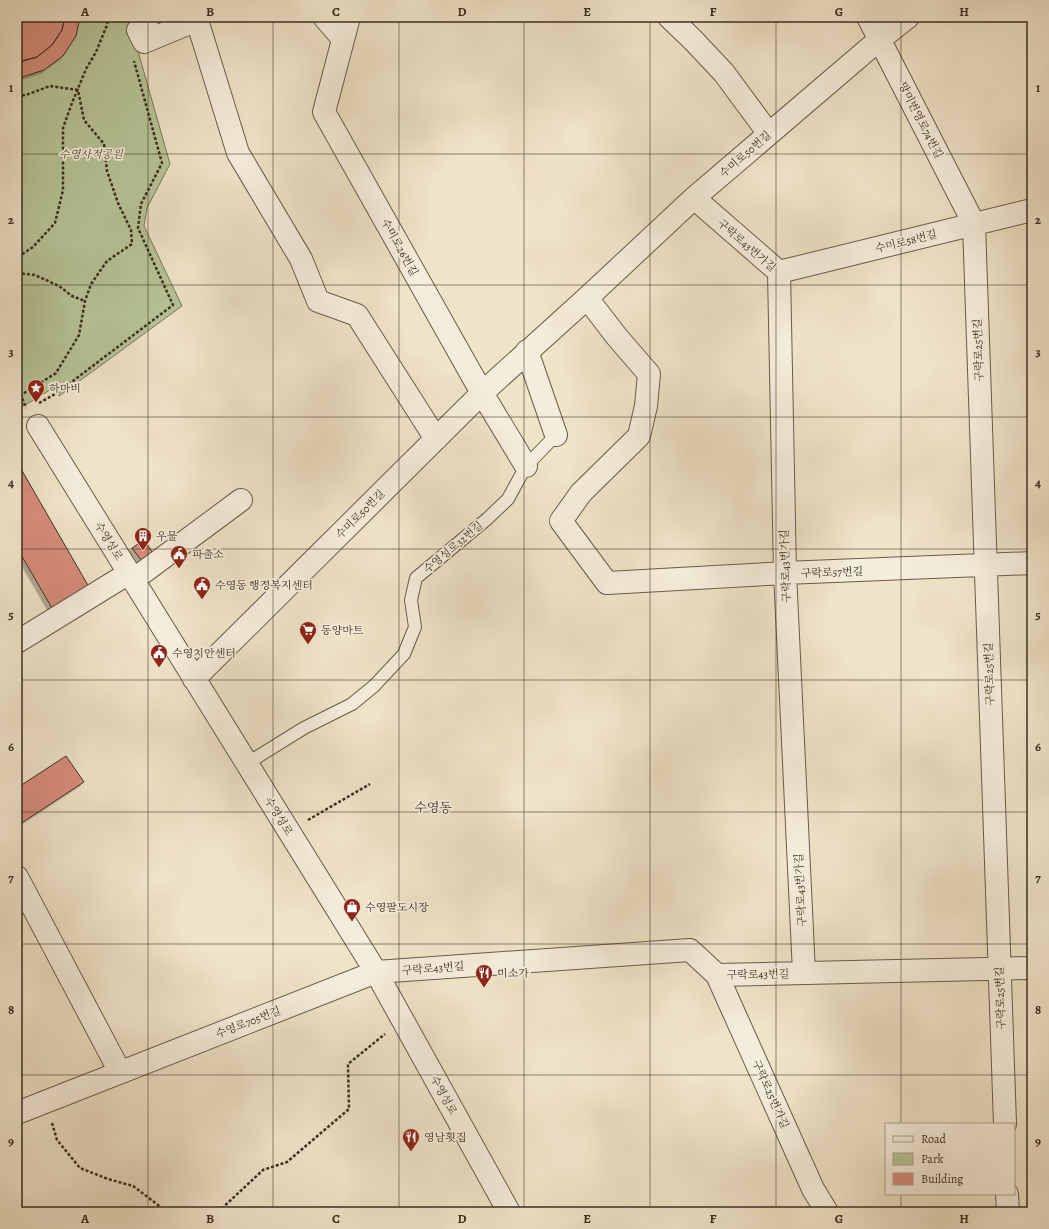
<svg xmlns="http://www.w3.org/2000/svg" width="1049" height="1229" font-family="Alegreya,'Noto Serif KR',serif">
	<style>
		.green { fill: #b6c498; stroke: #797a5c }
		.building { fill: #d78c7b; stroke: #3c2f20; filter: url(#shadow) }
		.lines { fill: none; stroke-linecap: round; stroke-linejoin: round }
		.service-casing { stroke: #695c4a; stroke-width: 14 }
		.minor-casing { stroke: #695c4a; stroke-width: 24 }
		.path { stroke: #3c2f20; stroke-width: 2.5; stroke-dasharray: 3 2; stroke-linecap: butt }
		.service { stroke: #f5eddb; stroke-width: 12 }
		.minor { stroke: #f5eddb; stroke-width: 22 }
		.grid { fill: none; stroke: #3c2f20; stroke-width: 1; stroke-opacity: 0.55 }
		.labels { text-anchor: middle; stroke-width: 3.5; stroke-linejoin: round; paint-order: stroke }
		.street-label { font-size: 11px; fill: #3c2f20; stroke: #f5eddb }
		.park-label { font-size: 11px; font-style: italic; fill: #544d38; stroke: #f5eddb }
		.poi-label { font-size: 11px; fill: #3c2f20; stroke: #f5eddb; text-anchor: start }
		.quarter-label { font-size: 13px; fill: #3c2f20; stroke: #f5eddb }
		.neatline { fill: none; stroke: #3c2f20; stroke-width: 1.5 }
		.grid-label { font-size: 13px; text-anchor: middle; font-weight: bold; fill: #3c2f20 }
	</style>
	<defs>
		<filter id="shadow"><feDropShadow dx="-3.5" dy="3.5" stdDeviation="0" flood-color="#0004"/></filter>
	</defs>
	<rect width="100%" height="100%" fill="#efe3c8"/>
	<filter id="stains"><feTurbulence type="fractalNoise" baseFrequency=".005" numOctaves="4"/><feColorMatrix values="0 0 0 0 .2 0 0 0 0 .09 0 0 0 0 .02 0 0 0 .5 -.17"/></filter>
	<radialGradient id="worn" r=".72"><stop offset=".6" stop-color="#630" stop-opacity="0"/><stop offset="1" stop-color="#630" stop-opacity=".3"/></radialGradient>
	<path class="green" d="M17,17H142L132,30L170,164L147,208L144,226L182,306L59,396L53,388L17,410Z"/>
	<path class="building" d="M17,17H65L62,30L52,45L37,57L20,62H17Z
		M65,17H80L76,36L63,56L44,70L22,77H17V62L37,57L52,45L62,30Z
		M17,462L89,587L52,608L17,548Z
		M144,540L153,553L142,561L132,548Z
		M66,756L84,782L17,826V788Z"/>
	<g class="lines">
		<defs>
			<path id="service" d="M246,764L304,728L352,704L374,686L404,654L415,627L411,600L416,578L487,519L508,499L526,466L556,435"/>
			<path id="minor" d="M149,17L138,30L144,42L197,20L238,153L301,259L318,301L357,315L436,439
				M324,17L343,39
				M349,17L324,112L482,393L526,466
				M669,17L693,40L724,73L769,134
				M868,17L974,224L1005,1124
				M694,198L779,272L785,573L804,973
				M779,272L1032,210
				M587,298L617,337L649,374L646,406L639,436L581,493L561,521L607,583L785,573L1032,563
				M527,351L556,435
				M38,426L376,972L509,1212
				M133,580L241,500
				M17,642L129,573
				M194,679L482,393L587,298L694,198L880,39L908,17
				M17,877L120,1072
				M717,975L1032,968
				M17,1113L376,972L690,950L717,975L813,1189L827,1212
				M1007,1194L1008,1212"/>
		</defs>
		<use href="#service" class="service-casing"/>
		<use href="#minor" class="minor-casing"/>
		<path class="path" d="M17,96L26,95L50,86L78,90L84,120L104,144L107,171L118,203L131,230L132,244L107,261L91,284L85,301L79,335L56,373L21,395L26,408
			M17,248L18,257L17,261
			M18,257L33,247L55,223L63,190V128L72,103L86,69L96,52L107,25L108,17
			M17,273L35,275L59,286L72,296L85,301
			M39,403L57,393L173,305L138,228L141,204L162,163L134,61
			M308,820L370,784
			M52,1123L57,1140L80,1168L108,1179L133,1186L162,1208
			M160,1212L162,1208L168,1212
			M218,1212L263,1170L287,1162L349,1109L348,1064L385,1034"/>
		<use href="#service" class="service"/>
		<use href="#minor" class="minor"/>
	</g>
	<path class="grid" d="M148,17V1212M273,17V1212M399,17V1212M524,17V1212M650,17V1212M776,17V1212M901,17V1124M17,154H1032M17,285H1032M17,417H1032M17,549H1032M17,680H1032M17,812H1032M17,944H1032M17,1075H1032M901,1194V1212"/>
	<defs>
		<symbol id="sight-pin" viewBox="-11 -11 22 30"><path d="M0 17L-7.5 6A9.5 9.5 0 1 1 7.5 6Z" fill="#8f2418" stroke="#f5eddb"/><path d="M0-6L1.8-2.2L6-1.7L2.9 1.2L3.7 5.4L0 3.3L-3.7 5.4L-2.9 1.2L-6-1.7L-1.8-2.2Z" fill="#fff"/></symbol>
		<symbol id="building-pin" viewBox="-11 -11 22 30"><path d="M0 17L-7.5 6A9.5 9.5 0 1 1 7.5 6Z" fill="#8f2418" stroke="#f5eddb"/><path d="M-4-6H4V6H1V3H-1V6H-4ZM-2.5-4.3h1.7v1.8h-1.7ZM.8-4.3h1.7v1.8H.8ZM-2.5-1h1.7V.8h-1.7ZM.8-1h1.7V.8H.8Z" fill="#fff"/></symbol>
		<symbol id="civic-pin" viewBox="-11 -11 22 30"><path d="M0 17L-7.5 6A9.5 9.5 0 1 1 7.5 6Z" fill="#8f2418" stroke="#f5eddb"/><path d="M-.6-6.5H3V-4.5H.6V-3L4-1V1h2V6H-6V1h2V-1L-.6-3ZM-1.2 2.5V6h2.4V2.5Z" fill="#fff"/></symbol>
		<symbol id="supermarket-pin" viewBox="-11 -11 22 30"><path d="M0 17L-7.5 6A9.5 9.5 0 1 1 7.5 6Z" fill="#8f2418" stroke="#f5eddb"/><path d="M-6-5.5h2.5l.6 2H6L4.5 2H-2.5L-4.4-4H-6ZM-1.5 3.2a1.3 1.3 0 1 0 .1 0ZM3 3.2a1.3 1.3 0 1 0 .1 0Z" fill="#fff"/></symbol>
		<symbol id="shop-pin" viewBox="-11 -11 22 30"><path d="M0 17L-7.5 6A9.5 9.5 0 1 1 7.5 6Z" fill="#8f2418" stroke="#f5eddb"/><path d="M-5-2.5h2.3a2.7 3.5 0 0 1 5.4 0H5L5.5 6h-11ZM-1.5-2.5h3a1.5 2.3 0 0 0-3 0Z" fill="#fff"/></symbol>
		<symbol id="restaurant-pin" viewBox="-11 -11 22 30"><path d="M0 17L-7.5 6A9.5 9.5 0 1 1 7.5 6Z" fill="#8f2418" stroke="#f5eddb"/><path d="M-5-6h1v4h1v-4h1v4h1v-4h1v5L-1.5 .5V6h-2V.5L-5-1ZM5-6V6H3V1.5H1.5Q1.5-4 5-6Z" fill="#fff"/></symbol>
	</defs>
	<g fill-rule="evenodd">
		<use href="#sight-pin" x="26" y="378" width="20" height="27"/>
		<use href="#building-pin" x="133" y="526" width="20" height="27"/>
		<use href="#civic-pin" x="169" y="544" width="20" height="27"/>
		<use href="#civic-pin" x="192" y="575" width="20" height="27"/>
		<use href="#supermarket-pin" x="298" y="620" width="20" height="27"/>
		<use href="#civic-pin" x="149" y="643" width="20" height="27"/>
		<use href="#shop-pin" x="342" y="897" width="20" height="27"/>
		<use href="#restaurant-pin" x="474" y="963" width="20" height="27"/>
		<use href="#restaurant-pin" x="401" y="1127" width="20" height="27"/>
	</g>
	<g class="labels">
		<g class="street-label">
			<text transform="translate(921 120) rotate(63)" y="4">망미번영로74번길</text>
			<text transform="translate(745 154) rotate(-41)" y="4">수미로50번길</text>
			<text transform="translate(906 241) rotate(-14)" y="4">수미로58번길</text>
			<text transform="translate(747 245) rotate(41)" y="4">구락로43번가길</text>
			<text transform="translate(400 247) rotate(61)" y="4">수미로26번길</text>
			<text transform="translate(978 350) rotate(-92)" y="4">구락로25번길</text>
			<text transform="translate(360 514) rotate(-45)" y="4">수미로50번길</text>
			<text transform="translate(109 541) rotate(58)" y="4">수영성로</text>
			<text transform="translate(453 547) rotate(-40)" y="4">수영성로32번길</text>
			<text transform="translate(785 566) rotate(-92)" y="4">구락로43번가길</text>
			<text transform="translate(832 572) rotate(-2)" y="4">구락로57번길</text>
			<text transform="translate(989 674) rotate(-92)" y="4">구락로25번길</text>
			<text transform="translate(279 816) rotate(58)" y="4">수영성로</text>
			<text transform="translate(800 890) rotate(-93)" y="4">구락로43번가길</text>
			<text transform="translate(433 968) rotate(-4)" y="4">구락로43번길</text>
			<text transform="translate(758 974) rotate(-1)" y="4">구락로43번길</text>
			<text transform="translate(1000 998) rotate(-92)" y="4">구락로25번길</text>
			<text transform="translate(248 1022) rotate(-21)" y="4">수영로705번길</text>
			<text transform="translate(771 1094) rotate(66)" y="4">구락로25번가길</text>
			<text transform="translate(444 1095) rotate(61)" y="4">수영성로</text>
		</g>
		<g class="park-label">
			<text x="91" y="158">수영사적공원</text>
		</g>
		<g class="poi-label">
			<text x="49" y="392">하마비</text>
			<text x="156" y="540">우물</text>
			<text x="192" y="558">파출소</text>
			<text x="215" y="589">수영동 행정복지센터</text>
			<text x="321" y="634">동양마트</text>
			<text x="172" y="657">수영치안센터</text>
			<text x="365" y="911">수영팔도시장</text>
			<text x="497" y="977">미소가</text>
			<text x="424" y="1141">영남횟집</text>
		</g>
		<g class="quarter-label">
			<text x="433" y="812">수영동</text>
		</g>
	</g>
	<rect width="1049" height="1229" fill="none" stroke="#efe3c8" stroke-width="44"/>
	<rect x="885" y="1123" width="130" height="72" fill="#f5eddb" stroke="#aba190"/>
	<rect x="893" y="1136" width="20" height="6" fill="#f5eddb" stroke="#aba190"/>
	<text x="921" y="1143" font-size="12" fill="#3c2f20">Road</text>
	<rect x="893" y="1153" width="20" height="12" fill="#b6c498" stroke="#aba190"/>
	<text x="921" y="1163" font-size="12" fill="#3c2f20">Park</text>
	<rect x="893" y="1173" width="20" height="12" fill="#d78c7b" stroke="#aba190"/>
	<text x="921" y="1183" font-size="12" fill="#3c2f20">Building</text>
	<rect x="22" y="22" width="1005" height="1185" class="neatline"/>
	<g class="grid-label">
		<text x="85" y="16">A</text>
		<text x="210" y="16">B</text>
		<text x="336" y="16">C</text>
		<text x="462" y="16">D</text>
		<text x="587" y="16">E</text>
		<text x="713" y="16">F</text>
		<text x="839" y="16">G</text>
		<text x="964" y="16">H</text>
		<text x="11" y="92">1</text>
		<text x="1038" y="92">1</text>
		<text x="11" y="224">2</text>
		<text x="1038" y="224">2</text>
		<text x="11" y="356">3</text>
		<text x="1038" y="356">3</text>
		<text x="11" y="487">4</text>
		<text x="1038" y="487">4</text>
		<text x="11" y="619">5</text>
		<text x="1038" y="619">5</text>
		<text x="11" y="751">6</text>
		<text x="1038" y="751">6</text>
		<text x="11" y="882">7</text>
		<text x="1038" y="882">7</text>
		<text x="11" y="1014">8</text>
		<text x="1038" y="1014">8</text>
		<text x="11" y="1146">9</text>
		<text x="1038" y="1146">9</text>
		<text x="85" y="1223">A</text>
		<text x="210" y="1223">B</text>
		<text x="336" y="1223">C</text>
		<text x="462" y="1223">D</text>
		<text x="587" y="1223">E</text>
		<text x="713" y="1223">F</text>
		<text x="839" y="1223">G</text>
		<text x="964" y="1223">H</text>
	</g>
	<rect width="100%" height="100%" filter="url(#stains)"/>
	<rect width="100%" height="100%" fill="url(#worn)"/>
</svg>
